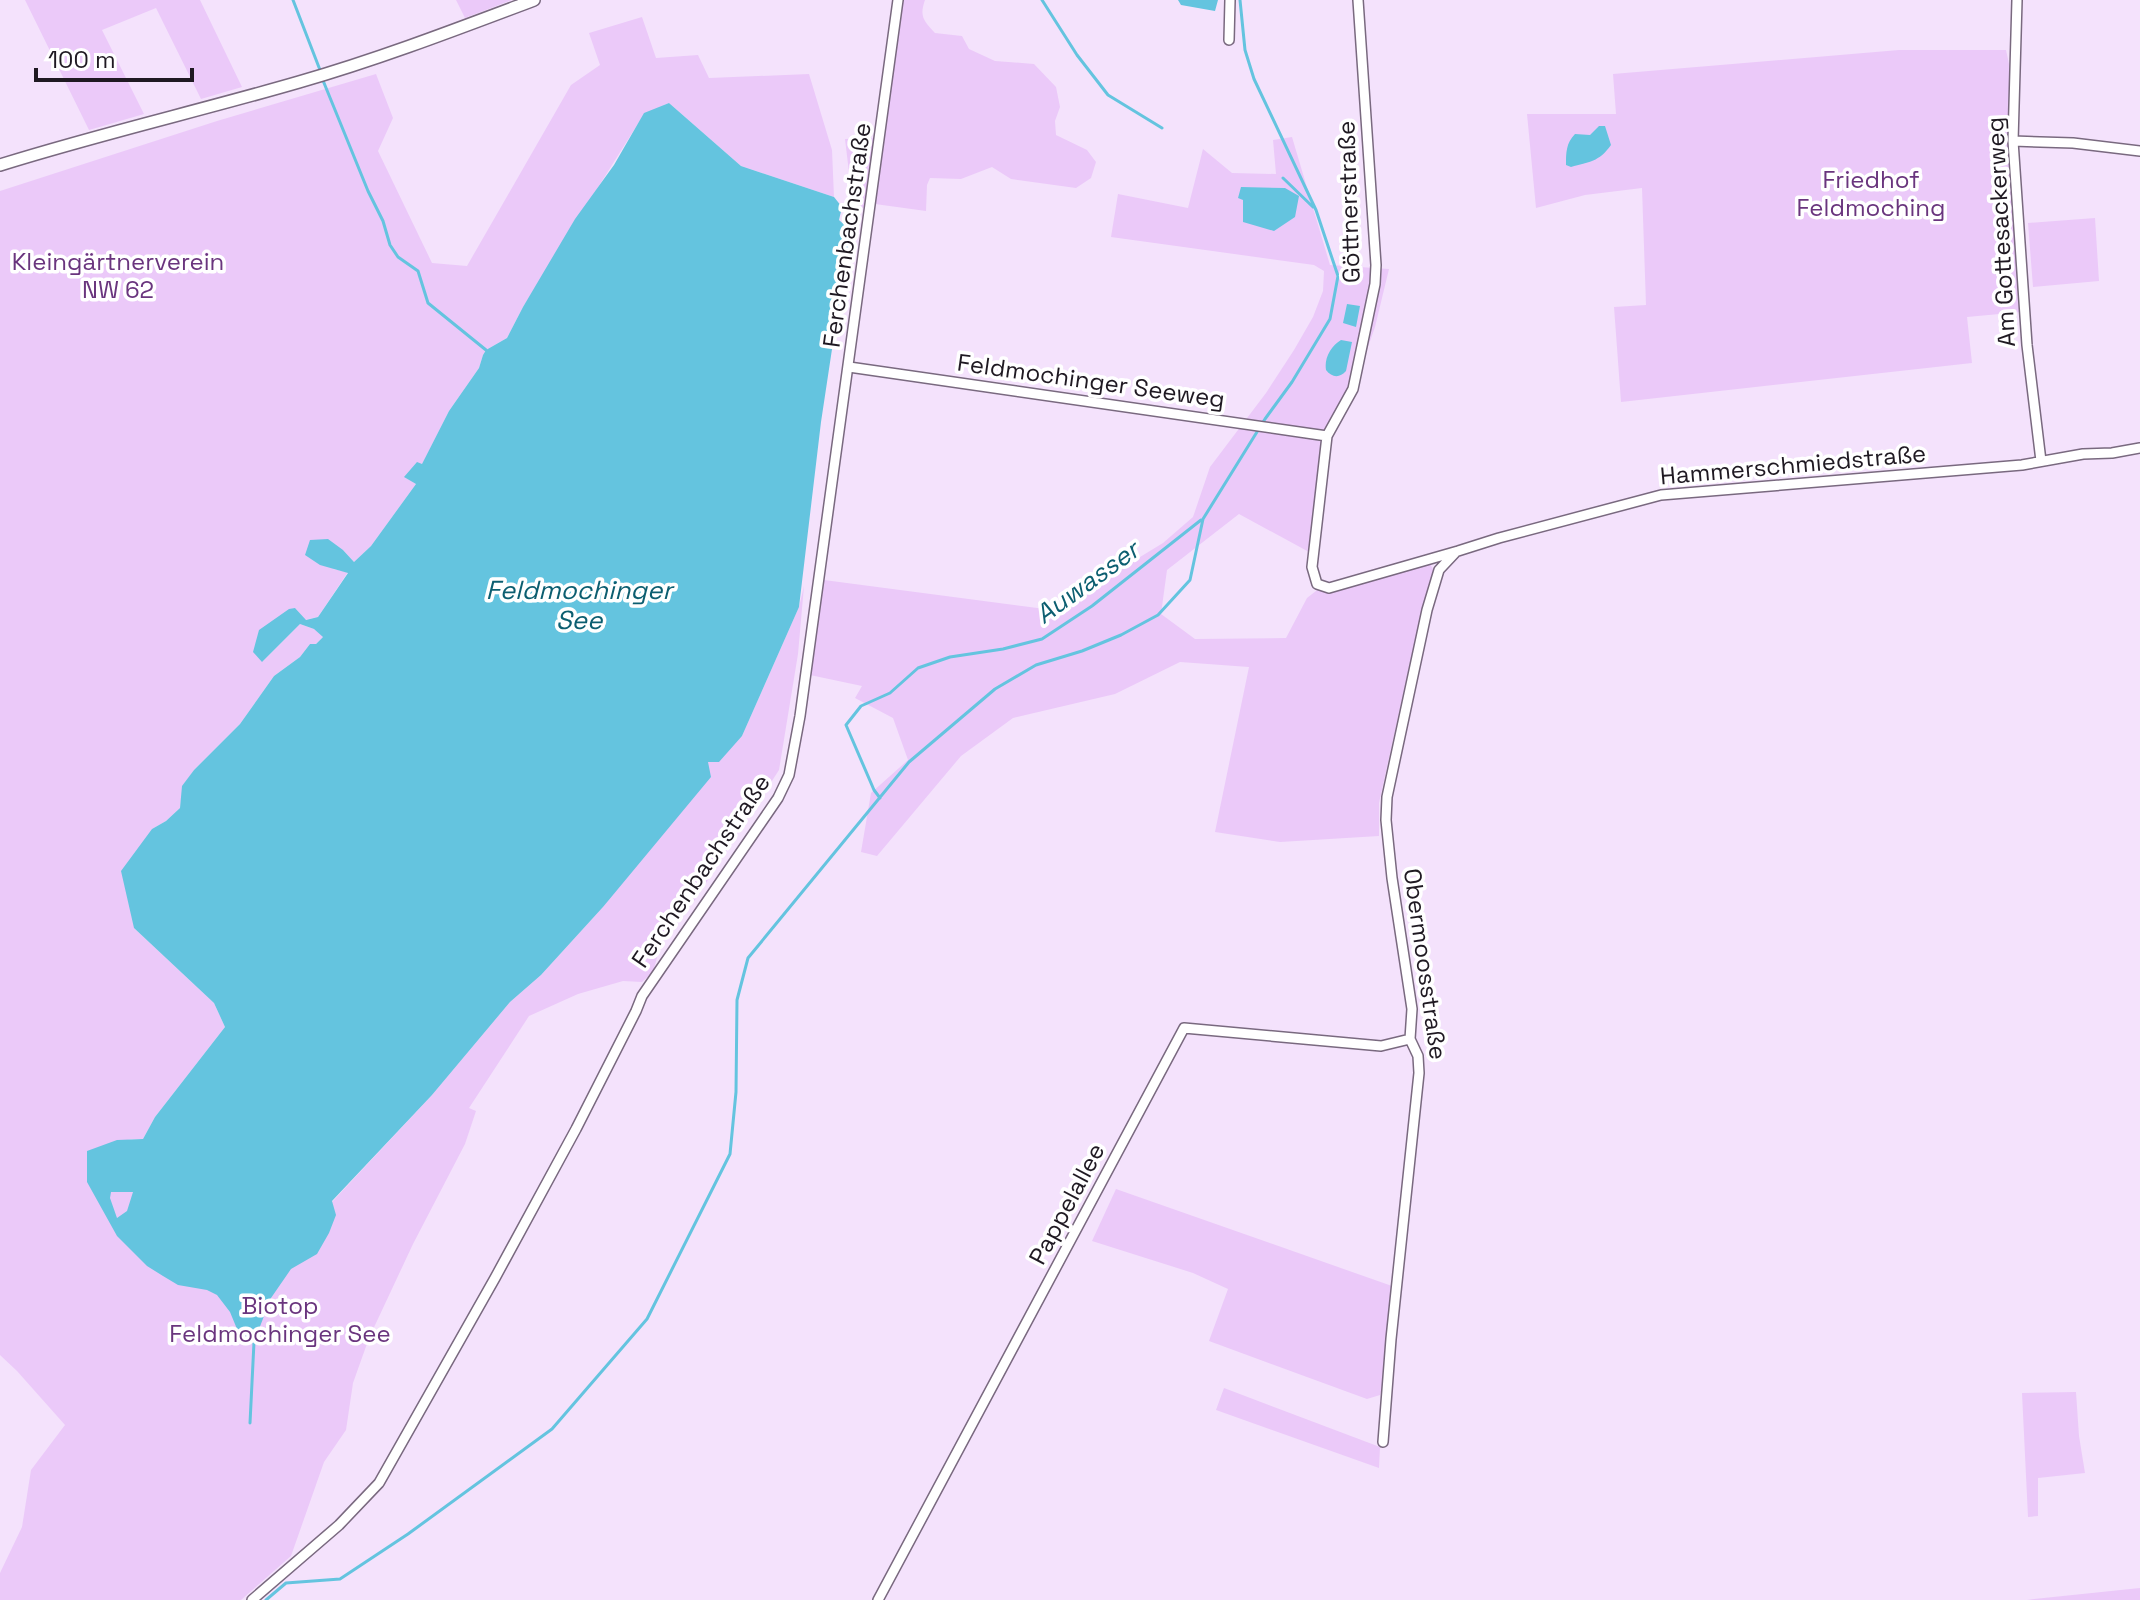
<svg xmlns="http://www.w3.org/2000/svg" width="2140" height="1600" font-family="'Space Grotesk',sans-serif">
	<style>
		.green { fill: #ebc9f9 }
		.water { fill: #64c4df; fill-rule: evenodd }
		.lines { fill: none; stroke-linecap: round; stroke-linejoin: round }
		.stream { stroke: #64c4df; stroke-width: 3 }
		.minor-casing { stroke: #79697f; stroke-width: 12 }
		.tertiary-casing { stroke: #79697f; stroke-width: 14 }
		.minor { stroke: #fff; stroke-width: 9 }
		.tertiary { stroke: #fff; stroke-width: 11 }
		.labels { text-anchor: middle; stroke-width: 7; stroke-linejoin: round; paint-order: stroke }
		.park-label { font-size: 24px; fill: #6a357e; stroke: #fff }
		.street-label { font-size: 24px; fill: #1f1922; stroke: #fff }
		.water-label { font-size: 26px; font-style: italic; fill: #0c5e70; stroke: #fff }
	</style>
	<rect width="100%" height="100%" fill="#f4e2fc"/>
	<path class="green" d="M25,0H200L242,87L201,99L156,8L102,30L144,114L89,130Z
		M456,0H512L465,18Z
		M897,0H925C919,17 924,21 935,33L962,36L969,49L995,61L1034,64L1056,87L1060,107L1055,121L1056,135L1087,150L1096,162L1091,178L1076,188L1011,179L992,167L961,179L930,178L927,185L926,211L875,204L862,208L853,206L845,139L879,138Z
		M642,17L656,58L698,55L709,78L809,74L832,150L834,197L741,166L669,103L644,114L523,307L507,338L486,350L483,355L479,368L449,411L422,465L405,477L416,484L371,546L354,562L343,550L333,569L348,572L318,617L305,620L295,608L262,662L300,624L314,629L324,636L316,644H310L300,657L274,676L240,724L194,770L183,786L180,808L166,821L152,829L134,928L214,1003L225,1027L155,1117L143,1139H128L332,1202L432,1095L510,1002L541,975L603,907L707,761L742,736L799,607L804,586L798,654L779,770L695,900L662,940L653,972L642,982L623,981L578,994L529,1016L469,1108L476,1111L465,1144L413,1244L369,1338L353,1383L346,1430L324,1462L291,1556L241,1600H0V1573L22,1527L31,1470L65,1425L17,1371L0,1355V191L217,121L376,74L393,118L378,151L432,263L467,266L571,85L600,65L589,33Z
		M1899,50H2006L2009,64V144L2021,312L1967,317L1972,363L1621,402L1614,307L1646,305L1642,188L1585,195L1536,208L1527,114H1616L1613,74Z
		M1292,137L1330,265L1389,269L1375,327L1354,387L1326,435L1309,552L1239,514L1167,570L1161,614L1195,639L1286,638L1307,598L1321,587L1430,564L1434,571L1421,613L1379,803V836L1280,842L1215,832L1249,667L1180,662L1115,694L1013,718L961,756L877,856L861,852L871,793L908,760L893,718L855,698L862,686L810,675L824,580L1053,610L1163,543L1193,517L1210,467L1266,393L1294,350L1313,317L1323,291L1324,271L1314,265L1111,237L1118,194L1188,208L1203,149L1232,173L1276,174L1273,140Z
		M2095,218L2099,281L2033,287L2028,223Z
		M1116,1189L1392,1286L1383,1385L1380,1395L1367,1399L1209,1341L1228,1289L1193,1273L1092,1241Z
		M1224,1388L1380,1447L1379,1468L1216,1410Z
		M2076,1392L2079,1436L2085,1473L2038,1478V1516L2028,1517L2022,1393Z
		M2140,1588V1600H2027L2034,1599Z"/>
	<path class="water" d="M1178,0H1218L1215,11L1181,5Z
		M669,103L741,166L834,197L842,207L839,220L850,230L821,422L799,607L742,736L719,762H708L711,777L603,907L541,975L510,1002L432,1095L332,1201L336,1215L329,1233L317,1254L291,1269L271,1298L254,1342H250L242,1330L237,1329L230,1312L217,1295L207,1290L178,1285L163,1276L147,1266L117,1236L87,1182V1151L117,1140L143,1139L155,1117L225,1027L214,1003L134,928L121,871L152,829L166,821L180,808L182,786L194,770L240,724L274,676L300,657L310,644H316L323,637L314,629L300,624L262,662L253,652L259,630L289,609L295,608L306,620L318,617L348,573L320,565L305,555L310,540L328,539L343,550L354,562L371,546L416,484L404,477L417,462L422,464L449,411L479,368L483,355L486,350L507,338L523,307L575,219L614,165L644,113ZM111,1192H133L127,1211L117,1218L110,1198Z
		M1599,126H1605L1611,145C1599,162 1589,162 1571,167L1566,165C1566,153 1566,143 1575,134L1590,135Z
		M1241,187L1285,188L1299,196L1295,217L1274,231L1243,222V200L1238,198Z
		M1347,304L1360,306L1356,327L1343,323Z
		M1341,340L1352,342L1346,371C1340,378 1332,378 1326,370C1324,358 1331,346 1341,340Z"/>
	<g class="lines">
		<path class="stream" d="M293,0L320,70
			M1042,0L1077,55L1108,95L1162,128
			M322,78L368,191L383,221L390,245L398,257L418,271L428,303L486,350
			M1283,178L1313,207
			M880,798L874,790L846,725L861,706L890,693L918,668L950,657L1003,649L1042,639L1092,606L1201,520
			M250,1423L254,1342
			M266,1600L286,1583L340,1579L408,1534L552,1429L647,1319L730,1154L736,1092L737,1000L748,958L909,762L995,689L1036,665L1082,651L1121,635L1158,615L1190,580L1203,519L1265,419L1292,382L1330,319L1338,276L1316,210L1254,79L1245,50L1240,0"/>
		<defs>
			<path id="minor" d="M1358,0L1376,265L1375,284L1353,389L1327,436L1312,567L1317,584L1329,588L1458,551L1499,538L1661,495L2022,465L2083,454L2112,453L2140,448
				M2017,0L2013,141L2027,345L2041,461
				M1229,40L1230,0
				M2013,141L2073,143L2140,151
				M849,367L1327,436
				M1383,1442L1391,1339L1419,1073L1418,1056L1410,1039L1412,1009L1392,878L1386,820L1387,797L1427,610L1439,570L1455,553
				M252,1600L339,1525L379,1483L495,1278L576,1129L636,1011L642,996L778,798L789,775L800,716L898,0
				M878,1600L1184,1028L1381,1046L1410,1039"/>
			<path id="tertiary" d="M0,165C99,134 199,111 299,82C379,59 457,29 534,0"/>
		</defs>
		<use href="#minor" class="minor-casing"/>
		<use href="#tertiary" class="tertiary-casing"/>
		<use href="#minor" class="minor"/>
		<use href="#tertiary" class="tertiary"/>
	</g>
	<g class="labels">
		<g class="park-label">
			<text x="1871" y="188">Friedhof<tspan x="1871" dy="28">Feldmoching</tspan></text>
			<text x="118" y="270">Kleingärtnerverein<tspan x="118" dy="28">NW 62</tspan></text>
			<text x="280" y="1314">Biotop<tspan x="280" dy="28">Feldmochinger See</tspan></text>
		</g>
		<g class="street-label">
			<text transform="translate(1349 202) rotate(-92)" y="8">Göttnerstraße</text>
			<text transform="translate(2001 232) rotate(-93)" y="8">Am Gottesackerweg</text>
			<text transform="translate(847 235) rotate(-82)" y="8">Ferchenbachstraße</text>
			<text transform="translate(1091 381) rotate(8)" y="8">Feldmochinger Seeweg</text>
			<text transform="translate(1793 465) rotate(-5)" y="8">Hammerschmiedstraße</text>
			<text transform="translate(701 871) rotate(-56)" y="8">Ferchenbachstraße</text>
			<text transform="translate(1425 964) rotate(82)" y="8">Obermoosstraße</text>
			<text transform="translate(1067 1204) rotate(-62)" y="8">Pappelallee</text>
		</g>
		<g class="water-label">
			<text transform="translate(1087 582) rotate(-36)" y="9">Auwasser</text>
			<text x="579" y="599">Feldmochinger<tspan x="579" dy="30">See</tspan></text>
		</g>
	</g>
	<path d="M36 68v12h156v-12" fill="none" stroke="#1f1922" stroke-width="4"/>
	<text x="48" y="68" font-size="24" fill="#1f1922" stroke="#ffffff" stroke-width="6" paint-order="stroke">100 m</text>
</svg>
